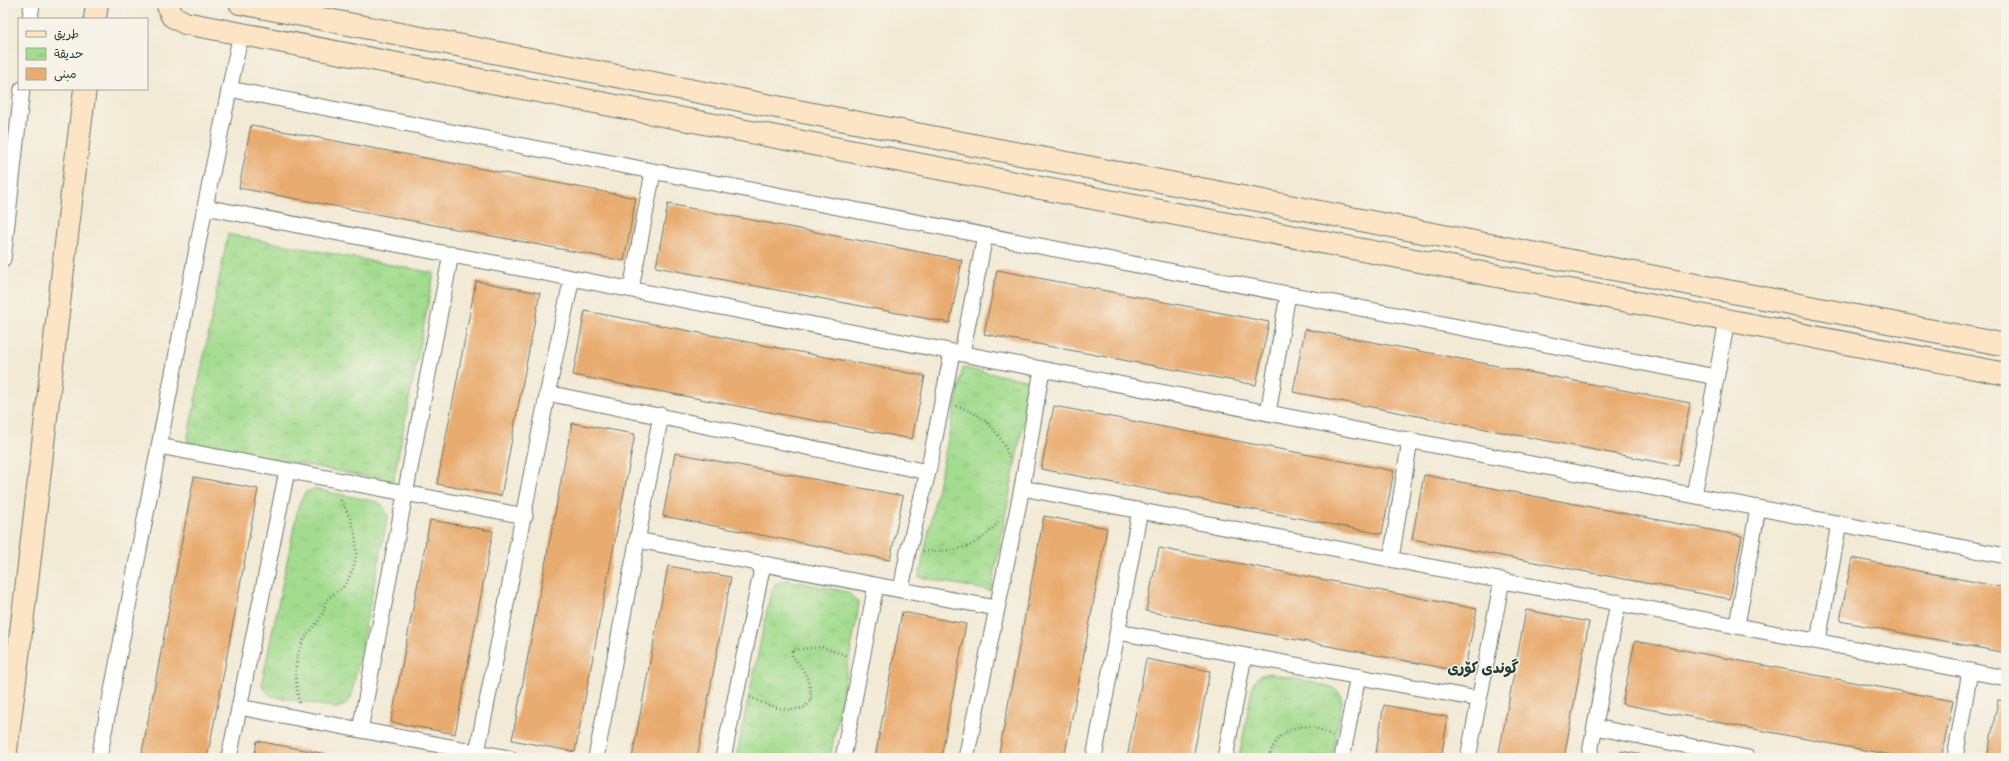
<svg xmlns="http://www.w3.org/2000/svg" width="2009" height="761" font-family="Pangolin,'Playpen Sans Arabic',sans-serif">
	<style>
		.park { fill: url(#park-tufts); stroke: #618c61 }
		.building { fill: #e9ac70 }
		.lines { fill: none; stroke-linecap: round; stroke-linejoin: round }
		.street-casing { stroke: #697a6c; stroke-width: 17 }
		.secondary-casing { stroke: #697a6c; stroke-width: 24 }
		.path { stroke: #697a6c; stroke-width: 2.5; stroke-dasharray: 1 3; stroke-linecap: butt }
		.street { stroke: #fff; stroke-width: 15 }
		.secondary { stroke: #fce5c4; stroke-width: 22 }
		.labels { text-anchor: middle; stroke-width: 3; stroke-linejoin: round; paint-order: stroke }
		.neighbourhood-label { font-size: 15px; font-weight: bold; fill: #1f3d34; stroke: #f7f3e8 }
	</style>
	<defs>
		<pattern id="park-tufts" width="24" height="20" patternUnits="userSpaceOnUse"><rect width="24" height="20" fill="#a3dc8e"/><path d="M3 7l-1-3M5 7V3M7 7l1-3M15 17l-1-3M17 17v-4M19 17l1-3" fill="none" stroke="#8cbe7b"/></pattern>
	</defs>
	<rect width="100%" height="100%" fill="#f7f3e8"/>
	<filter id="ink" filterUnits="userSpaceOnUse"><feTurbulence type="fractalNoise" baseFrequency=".025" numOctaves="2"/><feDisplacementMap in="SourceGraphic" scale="8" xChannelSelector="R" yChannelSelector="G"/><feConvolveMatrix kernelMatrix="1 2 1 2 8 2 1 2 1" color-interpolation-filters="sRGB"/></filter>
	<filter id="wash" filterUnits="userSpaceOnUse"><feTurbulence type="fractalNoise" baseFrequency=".012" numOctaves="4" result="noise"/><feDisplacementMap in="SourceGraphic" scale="16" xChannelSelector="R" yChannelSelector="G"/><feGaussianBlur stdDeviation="0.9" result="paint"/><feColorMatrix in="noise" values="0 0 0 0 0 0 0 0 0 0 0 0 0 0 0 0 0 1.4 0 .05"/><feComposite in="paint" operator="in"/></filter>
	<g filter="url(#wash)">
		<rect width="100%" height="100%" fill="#f2ead5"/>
		<path class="park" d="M228,234L434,273L393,482L187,442Z
			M963,368L1031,381L991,591L919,577Z
			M314,489L378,502L383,506L388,516L351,698L345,705L336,708L271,696L263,688L262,682L299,503L306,492Z
			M787,580L848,592L858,602V612L830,758H736L770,596L775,584Z
			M1268,673L1328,686C1337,688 1341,693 1342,702L1332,758H1239L1253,684L1259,676Z"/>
		<g id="blocks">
			<path class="building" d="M251,125L636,198L624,261L239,188Z
				M668,204L962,260L950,323L656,267Z
				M997,270L1269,322L1256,385L984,334Z
				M476,281L540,293L501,496L437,484Z
				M585,311L925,376L912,439L573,375Z
				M1305,329L1690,403L1678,466L1293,392Z
				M1054,406L1394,471L1382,534L1041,469Z
				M572,423L635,434L575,752L512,740Z
				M675,453L903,496L890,560L663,516Z
				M1424,475L1742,536L1730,599L1412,539Z
				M194,477L258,489L220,693L207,758H141Z
				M1044,516L1107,528L1078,687L1064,758H998Z
				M430,520L493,531L455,734L391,722Z
				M1159,548L1477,609L1464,672L1146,611Z
				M1852,558L2006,588V653L1840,621Z
				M668,566L731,577L710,690L697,758H632Z
				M1526,610L1589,622L1564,758H1498Z
				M902,612L966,624L941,758H875Z
				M1635,641L1953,701L1941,758H1906L1622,704Z
				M1146,659L1210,671L1193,758H1127Z
				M1998,700L2006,701V758H1987Z
				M1384,705L1448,717L1441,758H1375Z
				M257,741L342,757V758H254Z
				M1621,751L1655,757V758H1619Z"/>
		</g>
	</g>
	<g filter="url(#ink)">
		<use href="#blocks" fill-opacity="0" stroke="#697a6c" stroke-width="1"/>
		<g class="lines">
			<defs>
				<path id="street" d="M30,19L32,3
					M229,89L1716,377
					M205,207L2006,556
					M3,259L22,89
					M631,289L653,172
					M962,353L985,236
					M547,393L928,472
					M1268,413L1288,294
					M159,446L525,516
					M1022,488L2006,678
					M1694,495L1727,321
					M637,540L996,608
					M1391,559L1410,440
					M901,590L908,552L928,472L952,353
					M1737,625L1758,508
					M1118,632L1478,699
					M1818,641L1839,523
					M239,707L509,758
					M1595,727L1748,758
					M360,730L451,254
					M477,752C509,594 537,435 572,278
					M99,758L205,207L241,33
					M229,758L287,471
					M596,758L661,415
					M723,758L763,564
					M843,758L876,585
					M966,758L1022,488L1042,369
					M1094,758L1140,510
					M1225,758L1244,656
					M1342,758L1358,676
					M1468,758L1502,580
					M1589,758L1618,602
					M1955,758L1970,671"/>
				<path id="secondary" d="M170,3L168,6L172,16L185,23L2006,374
					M240,3L2006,345
					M95,19L97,3
					M5,758C35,535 56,312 85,89"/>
			</defs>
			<use href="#street" class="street-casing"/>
			<use href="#secondary" class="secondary-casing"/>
			<path class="path" d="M956,406C984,414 1001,432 1010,460
				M923,551C959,551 975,551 999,521
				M750,697C768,705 785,714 805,707L811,700C811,681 804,669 792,656V650L822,647L848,656
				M299,703C295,678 292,657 307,635C312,628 318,622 322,615C325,611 324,605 326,601C330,595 338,592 343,587C365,558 357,524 338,496
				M1269,758C1277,726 1306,718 1332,736"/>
			<use href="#street" class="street"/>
			<use href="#secondary" class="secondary"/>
		</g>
	</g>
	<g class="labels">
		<g class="neighbourhood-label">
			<text x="1483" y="673">گوندی کۆری</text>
		</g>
	</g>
	<rect width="2009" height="761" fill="none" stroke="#f7f3e8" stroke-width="16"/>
	<rect x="18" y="18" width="130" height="72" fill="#f7f3e8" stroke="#a1aaa0"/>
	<rect x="26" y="31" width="20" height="6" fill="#fce5c4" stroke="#a1aaa0"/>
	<text x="54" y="38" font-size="12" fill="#1f3d34">طريق</text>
	<rect x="26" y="48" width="20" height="12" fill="url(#park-tufts)" stroke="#a1aaa0"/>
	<text x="54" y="58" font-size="12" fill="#1f3d34">حديقة</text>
	<rect x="26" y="68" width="20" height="12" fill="#e9ac70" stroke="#a1aaa0"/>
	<text x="54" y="78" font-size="12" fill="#1f3d34">مبنى</text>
</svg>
